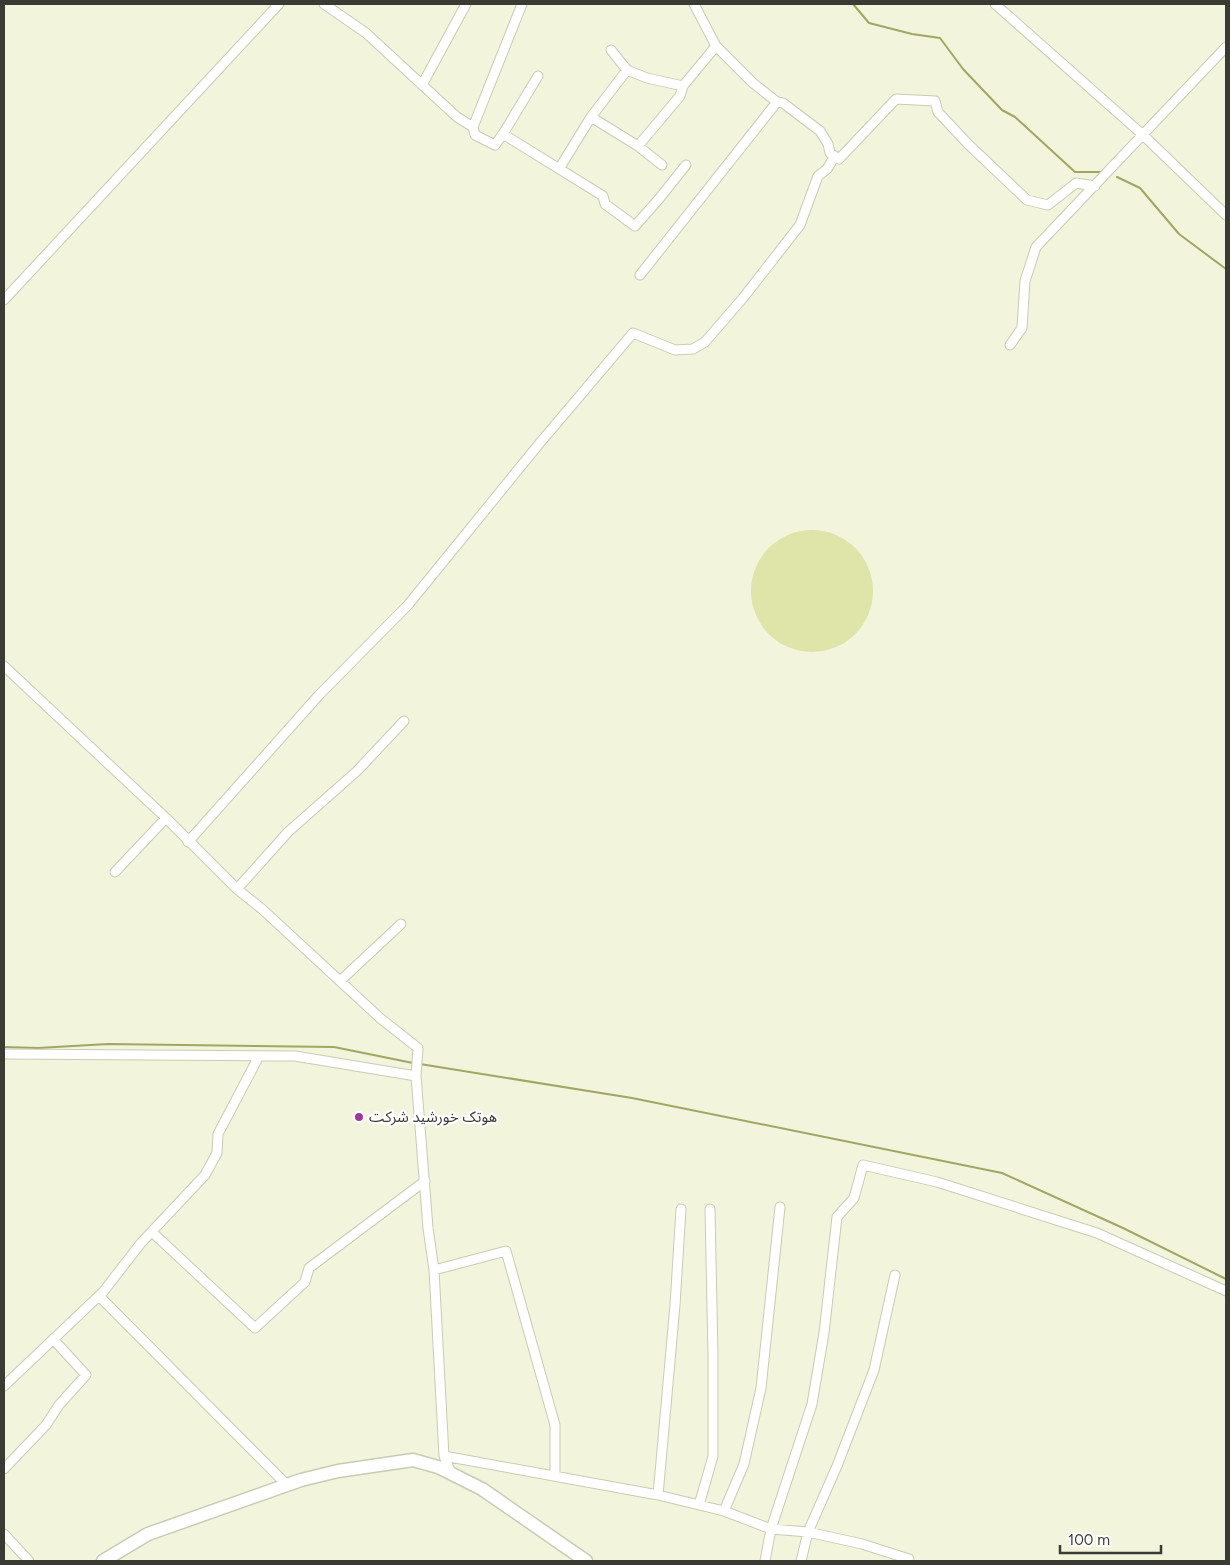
<svg xmlns="http://www.w3.org/2000/svg" width="1230" height="1565" font-family="Figtree,'Noto Sans Arabic',sans-serif">
	<style>
		.green { fill: #dfe4a9 }
		.lines { fill: none; stroke-linecap: round; stroke-linejoin: round }
		.stream { stroke: #a1a661; stroke-width: 2 }
		.minor-casing { stroke: #c9cbb3; stroke-width: 11 }
		.highway-casing { stroke: #c9cbb3; stroke-width: 15 }
		.minor { stroke: #fff; stroke-width: 9 }
		.highway { stroke: #fff; stroke-width: 12 }
		.poi-dot { fill: #9e389c; stroke: #fff; stroke-width: 2 }
		.labels { text-anchor: middle; stroke-width: 4.5; stroke-linejoin: round; paint-order: stroke }
		.poi-label { font-size: 15px; fill: #3a3b32; stroke: #fff; text-anchor: start }
	</style>
	<rect width="100%" height="100%" fill="#f2f5dc"/>
	<path class="green" d="M751 591a61 61 0 1 1 122 0a61 61 0 1 1-122 0Z"/>
	<g class="lines">
		<path class="stream" d="M853,4L869,23L912,34L940,38L963,69L1002,110L1015,117L1075,172H1101
			M1117,177L1140,188L1179,234L1226,269
			M4,1047L38,1048L108,1044L334,1047L413,1063
			M420,1064L632,1098L1002,1173L1123,1228L1226,1279"/>
		<defs>
			<path id="minor" d="M324,4L366,33L457,117L473,127L475,135L495,145L503,134L603,196L605,204L635,226L658,200L686,165
				M694,4L716,46L753,83L777,102L783,103L820,131L828,144L830,153L839,159L896,99L935,101L938,112L968,144L1027,200L1048,205L1076,183L1095,186
				M995,4L1143,135L1226,215
				M611,50L627,70L647,78L683,86
				M422,85L466,4
				M591,117L638,146L662,165
				M473,127L522,4
				M503,134L538,76
				M638,146L680,96L683,86L716,46
				M559,169L591,117L627,70
				M640,275L777,102
				M4,300L279,4
				M1010,345L1022,328L1025,281L1036,247L1226,47
				M4,666L166,818L237,889L262,909L380,1018L418,1048L416,1076L428,1228L434,1270L444,1456L451,1473
				M188,842L319,695L408,605L539,444L633,333L675,350L693,349L705,342L743,298L800,225L818,176L827,169L835,156
				M115,872L166,818
				M237,889L288,832L357,771L404,721
				M340,981L401,924
				M4,1054L295,1056L416,1076
				M152,1232L255,1328L305,1282L309,1268L425,1181
				M434,1270L506,1251L555,1425V1476
				M99,1296L287,1485
				M4,1386L103,1292L141,1243L205,1175L217,1153L218,1134L259,1056
				M444,1456L658,1495L724,1511L771,1529L808,1532L862,1544L909,1559
				M4,1469L46,1425L59,1405L86,1375L53,1339
				M658,1495L675,1305L681,1209
				M699,1505L713,1456V1356L710,1209
				M724,1511L744,1464L761,1388L780,1207
				M4,1534L29,1561
				M765,1561L771,1529L812,1404L824,1333L837,1217L854,1198L863,1165L937,1182L1097,1233L1226,1291
				M801,1561L808,1532L837,1466L874,1370L895,1275"/>
			<path id="highway" d="M103,1561L148,1534L301,1480L338,1471L413,1460L438,1467L482,1489L586,1561"/>
		</defs>
		<use href="#minor" class="minor-casing"/>
		<use href="#highway" class="highway-casing"/>
		<use href="#minor" class="minor"/>
		<use href="#highway" class="highway"/>
	</g>
	<circle class="poi-dot" cx="359" cy="1117" r="5"/>
	<g class="labels">
		<g class="poi-label">
			<text x="369" y="1122">هوتک خورشید شرکت</text>
		</g>
	</g>
	<rect width="1230" height="1565" fill="none" stroke="#3a3b32" stroke-width="10"/>
	<path d="M1060 1545v8h101v-8" fill="none" stroke="#3a3b32" stroke-width="2.5"/>
	<text x="1068" y="1545" font-size="15" fill="#3a3b32" stroke="#ffffff" stroke-width="4" paint-order="stroke">100 m</text>
</svg>
